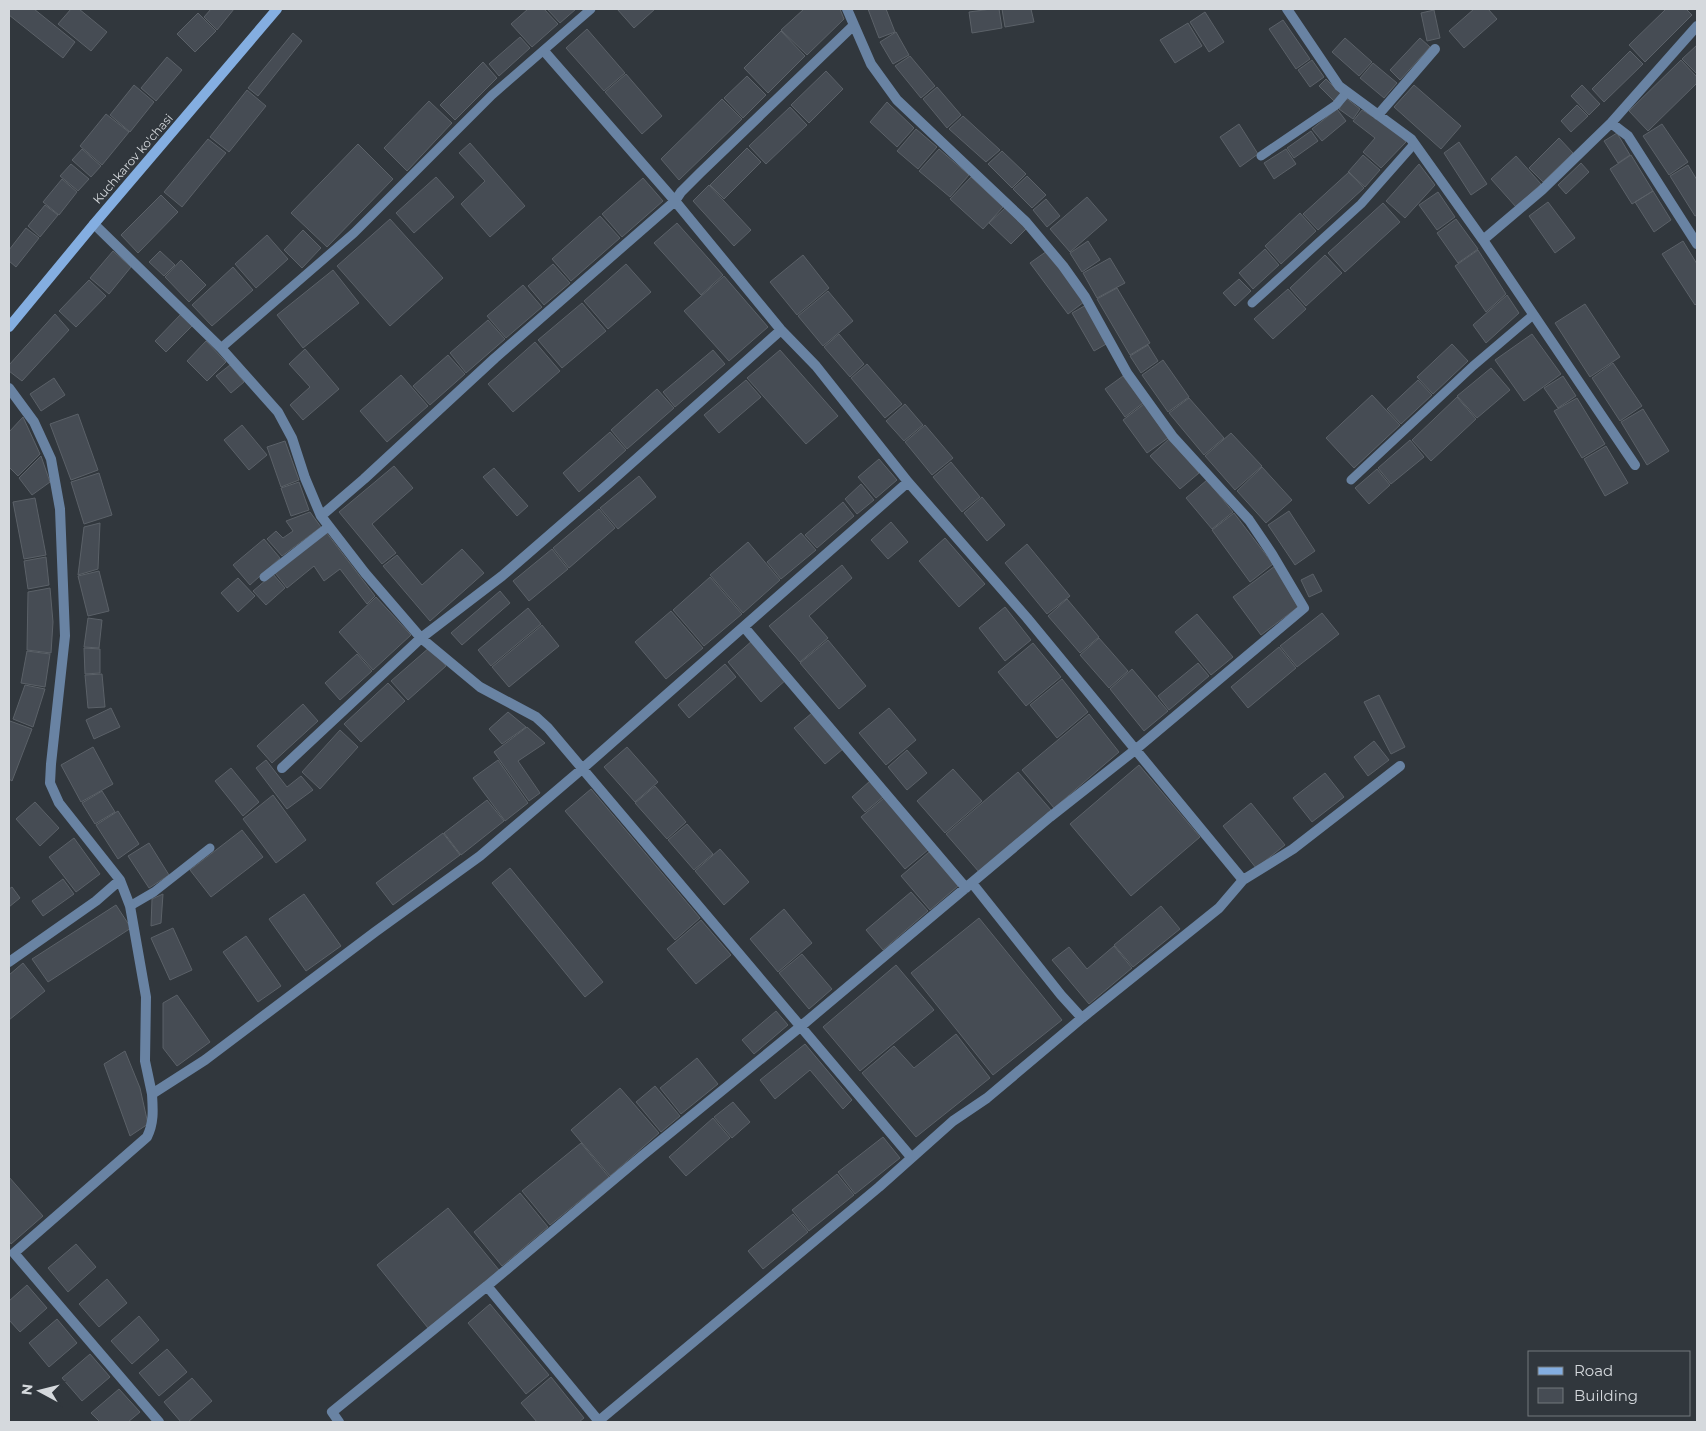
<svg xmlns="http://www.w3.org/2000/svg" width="1706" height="1431" font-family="Montserrat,sans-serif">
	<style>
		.building { fill: #464c54; stroke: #5b6168 }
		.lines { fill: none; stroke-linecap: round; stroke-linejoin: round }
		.service { stroke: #6983a3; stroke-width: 9 }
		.minor { stroke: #6983a3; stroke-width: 10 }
		.secondary { stroke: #84aee1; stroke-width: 10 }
		.labels { text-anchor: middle; stroke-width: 4; stroke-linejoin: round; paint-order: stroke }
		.street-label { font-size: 12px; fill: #d5d9dd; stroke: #31373d }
	</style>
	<rect width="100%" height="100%" fill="#31373d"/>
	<path class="building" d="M9,9H34L75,42L63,58L9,15Z
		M71,9H79L107,32L91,51L58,24Z
		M211,9H234L217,30L204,17Z
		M528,9H544L558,24L532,47L511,24Z
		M547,9H576L560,23Z
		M617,9H655L634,28Z
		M804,9H840L844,19L807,55L781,30Z
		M868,9H886L895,32L879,38Z
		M991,9H999L1002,28L972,33L969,12Z
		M1002,9H1031L1034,22L1005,27Z
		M1474,9H1488L1497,19L1464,48L1449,31Z
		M1666,9H1686L1692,15L1645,62L1629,45Z
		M1434,10L1440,38L1427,41L1421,13Z
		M1205,12L1224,42L1209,52L1190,22Z
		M198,13L216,31L195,52L177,34Z
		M1283,20L1310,59L1296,69L1269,29Z
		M1188,23L1202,46L1175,63L1160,40Z
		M587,29L625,73L604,91L566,48Z
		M781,31L805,56L768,93L744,68Z
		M896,32L909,55L893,64L880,42Z
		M293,33L302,41L258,96L248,88Z
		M520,37L530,48L499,76L489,64Z
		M1345,38L1372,62L1359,76L1332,52Z
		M1420,38L1430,47L1400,80L1390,70Z
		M1697,45V74L1682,59Z
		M1630,51L1643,64L1604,102L1592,89Z
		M910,56L935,86L921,98L895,66Z
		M167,57L182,70L156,101L141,88Z
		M1312,60L1324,77L1310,87L1298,70Z
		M1681,60L1697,77V83L1648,131L1629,111Z
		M483,62L497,78L455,120L440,105Z
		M1373,63L1397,83L1384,98L1360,78Z
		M826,71L843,89L809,123L791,105Z
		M626,74L662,116L642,134L605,92Z
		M747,76L766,95L743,118L724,98Z
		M1326,79L1341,94L1334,101L1319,86Z
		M134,85L154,102L130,132L110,115Z
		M1414,85L1461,126L1441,149L1394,107Z
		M1582,85L1600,104L1589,115L1571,96Z
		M937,87L961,115L947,128L923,99Z
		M247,90L266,106L229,152L210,137Z
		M1346,98L1360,109L1353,119L1339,109Z
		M722,99L742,119L679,180L661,159Z
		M429,101L452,123L407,171L384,148Z
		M887,102L914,128L897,147L870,122Z
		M1577,105L1588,116L1571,132L1561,121Z
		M790,107L807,125L766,164L749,146Z
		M1337,109L1346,121L1322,141L1312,129Z
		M1362,110L1396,131L1406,142L1381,168L1363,152L1375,138L1353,121Z
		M106,114L129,132L102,165L80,146Z
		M963,116L1000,150L986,162L949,129Z
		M1239,124L1258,154L1240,167L1220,137Z
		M1662,124L1688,162L1669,175L1643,136Z
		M916,129L937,147L918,169L897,151Z
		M1311,131L1318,141L1294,158L1287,148Z
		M1617,133L1630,155L1618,163L1604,141Z
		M1559,138L1573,153L1543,182L1529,168Z
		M208,139L226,153L182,207L164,192Z
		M1459,142L1487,184L1471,195L1444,153Z
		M470,143L525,206L490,237L461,204L485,181L459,153Z
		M358,144L393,179L327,247L291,213Z
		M747,148L761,162L724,199L710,185Z
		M82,149L101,166L91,177L72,160Z
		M939,149L969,175L950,197L919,171Z
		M1286,149L1296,164L1274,179L1264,163Z
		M1002,151L1026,174L1012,188L988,164Z
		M1363,155L1380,170L1365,187L1348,172Z
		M1631,155L1653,191L1632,204L1610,169Z
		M1516,156L1541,184L1516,207L1491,179Z
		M1581,163L1589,172L1566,194L1558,185Z
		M71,164L89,179L78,191L60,176Z
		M1419,164L1435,185L1405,218L1386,201Z
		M1688,165L1697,180V215L1695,216L1670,176Z
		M1349,172L1364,188L1318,230L1303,214Z
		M1027,176L1046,195L1032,208L1013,189Z
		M436,177L454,197L414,233L396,213Z
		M971,177L1003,207L983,229L950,199Z
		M643,178L663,201L622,237L602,214Z
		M62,179L77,192L59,215L43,202Z
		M709,185L751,230L734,246L693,201Z
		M1653,191L1671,220L1654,232L1635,202Z
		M1438,192L1455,217L1437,230L1419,205Z
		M161,195L178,212L138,253L121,235Z
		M1087,197L1107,220L1070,252L1050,229Z
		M1046,199L1060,216L1047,227L1033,210Z
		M1548,202L1575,238L1555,253L1529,216Z
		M1383,203L1400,222L1345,272L1328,253Z
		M45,205L58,215L40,237L28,226Z
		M1005,208L1026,229L1011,244L989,223Z
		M1300,213L1316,231L1281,264L1265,246Z
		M600,216L620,238L571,281L552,259Z
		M390,219L443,278L390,326L337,266Z
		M1456,219L1478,249L1458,263L1437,233Z
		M677,223L723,275L701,295L654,243Z
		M26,228L39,238L16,267L9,261V250Z
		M303,230L321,248L302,268L284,250Z
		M267,235L288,259L256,288L235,264Z
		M1088,241L1100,260L1082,272L1070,253Z
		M1683,241L1697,264V303L1695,305L1662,254Z
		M1265,249L1279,265L1253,289L1239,273Z
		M1478,250L1506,294L1486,312L1455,266Z
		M113,251L131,267L109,294L90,278Z
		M160,251L175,265L164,276L149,262Z
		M1047,251L1084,302L1068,314L1030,263Z
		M803,255L829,288L797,315L770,282Z
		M1325,255L1342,273L1306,306L1290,288Z
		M1110,258L1125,283L1097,298L1083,273Z
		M181,260L206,285L189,302L165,277Z
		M553,264L570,283L544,305L528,286Z
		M626,264L651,292L608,329L584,301Z
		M233,267L253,290L212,326L192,305Z
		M333,270L359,303L303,348L277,315Z
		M724,276L768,327L729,361L684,311Z
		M1239,279L1251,291L1235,306L1223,293Z
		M89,280L106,296L76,327L59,311Z
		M523,285L542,307L506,338L487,316Z
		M1117,288L1150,343L1130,355L1097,299Z
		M1288,289L1306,309L1273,339L1254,319Z
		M828,291L853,321L823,346L798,316Z
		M1507,295L1519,313L1486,343L1473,325Z
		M582,303L606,331L562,368L538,340Z
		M1585,304L1620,357L1590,377L1555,323Z
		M1086,305L1108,343L1094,351L1072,313Z
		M182,313L194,324L166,352L155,341Z
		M55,314L69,330L22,381L9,371V365Z
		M488,320L505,339L466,373L450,353Z
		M839,334L864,364L850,377L824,347Z
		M1532,334L1561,374L1524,401L1495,360Z
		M206,341L226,362L207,381L187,361Z
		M535,342L560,371L513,412L488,384Z
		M1452,344L1468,361L1433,394L1417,377Z
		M1148,345L1158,361L1141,373L1130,356Z
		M305,349L339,389L303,420L290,405L310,387L289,364Z
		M713,350L725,364L675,407L663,392Z
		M780,350L838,416L806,444L747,378Z
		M448,355L465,374L430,405L413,386Z
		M1163,360L1189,397L1168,412L1142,375Z
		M1613,363L1642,406L1620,421L1592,378Z
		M867,364L902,404L885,418L851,378Z
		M230,365L244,382L231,393L216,376Z
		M1491,368L1510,390L1477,418L1457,396Z
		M401,375L428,406L387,442L360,411Z
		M1123,376L1143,403L1125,417L1105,389Z
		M1563,376L1576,396L1558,408L1544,388Z
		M54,378L65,395L41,411L30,394Z
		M746,380L761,397L719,433L704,415Z
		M1418,380L1432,395L1401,424L1387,409Z
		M657,389L674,408L627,449L611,430Z
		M1372,395L1400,425L1354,468L1326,438Z
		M1457,397L1476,419L1431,461L1412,440Z
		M1189,398L1224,438L1204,455L1169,413Z
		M1577,398L1605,444L1582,458L1554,411Z
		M905,404L923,425L904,441L886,421Z
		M1144,404L1168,438L1147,453L1123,420Z
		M1643,409L1669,451L1647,465L1621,422Z
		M78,414L98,470L71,480L50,424Z
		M23,417L40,454L18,476L9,467V432Z
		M242,425L267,455L249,470L224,440Z
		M925,425L953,458L932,475L905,442Z
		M610,432L626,450L579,492L563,473Z
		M1231,433L1262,466L1235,490L1205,456Z
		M1169,439L1199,473L1180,489L1150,456Z
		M1410,440L1424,457L1391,484L1378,468Z
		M285,441L299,480L281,487L267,447Z
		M1606,446L1628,483L1605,496L1584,459Z
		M41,456L50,482L32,495L19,478Z
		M879,459L897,480L876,498L858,477Z
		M951,462L980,497L962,512L933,477Z
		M394,466L413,488L372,524L396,553L382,564L339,512Z
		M1262,467L1292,500L1266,523L1237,491Z
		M494,468L528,506L517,516L483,477Z
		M1377,469L1390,485L1369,504L1355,488Z
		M99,473L112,515L84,524L71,482Z
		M639,476L656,497L618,529L600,508Z
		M1207,480L1233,512L1212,529L1186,498Z
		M299,482L309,510L291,516L281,488Z
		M861,484L874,500L857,514L845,499Z
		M982,497L1005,525L987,541L964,513Z
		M35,498L46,555L24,559L13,502Z
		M843,502L854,516L817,548L805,535Z
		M599,509L615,528L569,568L553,548Z
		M1289,511L1315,551L1295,565L1268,525Z
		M310,512L321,527L282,556L267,539L276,531L283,538L293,531L286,521Z
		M1234,513L1273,564L1250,582L1212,530Z
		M891,522L908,542L888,559L871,540Z
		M100,523L98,569L78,575L84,527Z
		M326,532L375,596L367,604L340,569L324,581L314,566L287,588L275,573Z
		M801,533L816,550L781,579L767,562Z
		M945,538L985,584L959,607L919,561Z
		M264,539L280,558L250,585L233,565Z
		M748,542L780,580L743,613L710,575Z
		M1027,544L1070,596L1047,614L1005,563Z
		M462,549L484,573L430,621L383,566L397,555L422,585Z
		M552,549L568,569L529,601L513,581Z
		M46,557L49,585L28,589L24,561Z
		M842,565L852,578L809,616L828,638L800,662L769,626Z
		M1275,566L1298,607L1261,635L1233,597Z
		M99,571L109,611L88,616L78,576Z
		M273,574L285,588L266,605L253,591Z
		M1313,574L1322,591L1309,597L1301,580Z
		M710,577L742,614L704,646L673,610Z
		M238,578L255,596L238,612L221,593Z
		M50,588L53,622L51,653L27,650L28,592Z
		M500,591L510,603L462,645L451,633Z
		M376,597L411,635L373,670L339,632Z
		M1067,599L1099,637L1080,653L1048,616Z
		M1005,607L1031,640L1005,661L979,628Z
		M528,608L541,624L491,666L478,650Z
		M671,611L703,648L666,679L635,642Z
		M1322,613L1339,634L1297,667L1280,646Z
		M1197,614L1233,657L1211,675L1175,632Z
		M88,618L102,620L99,648L84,647Z
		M542,625L559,646L509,687L492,667Z
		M1099,638L1128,671L1109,688L1080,655Z
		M753,640L787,679L761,702L728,662Z
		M828,640L866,686L839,709L800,663Z
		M1033,643L1061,677L1026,706L998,672Z
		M430,647L446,666L408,700L391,681Z
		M1279,647L1296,668L1248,708L1231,687Z
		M84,648L100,649V673L85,674Z
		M27,651L50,654L45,687L21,683Z
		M357,654L372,671L340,700L325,683Z
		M1198,663L1209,676L1169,710L1158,696Z
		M725,664L736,677L689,718L678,705Z
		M1132,669L1168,711L1144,731L1110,689Z
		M102,674L105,707L88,708L85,675Z
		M1062,679L1088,712L1057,738L1030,705Z
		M388,683L405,701L361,742L344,724Z
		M25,685L45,689L33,727L13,719Z
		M1379,695L1405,747L1391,754L1364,702Z
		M303,704L318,721L272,763L257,746Z
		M111,708L120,727L94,739L86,720Z
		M889,708L916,740L886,765L859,733Z
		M508,712L526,727L502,744L489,729Z
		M812,713L843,749L825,764L794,728Z
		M1089,714L1119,752L1054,808L1022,770Z
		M10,721L32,729L12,781L9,779V725Z
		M527,727L545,743L518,761L540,793L529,801L494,752Z
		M340,730L358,747L320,789L302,772Z
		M1374,741L1389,760L1368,776L1354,757Z
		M93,747L113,784L81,802L61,765Z
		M627,747L658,782L635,802L604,767Z
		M907,750L927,773L907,790L888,767Z
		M266,760L287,787L301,776L313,790L287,809L256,768Z
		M498,760L528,803L505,821L473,778Z
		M1139,765L1200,837L1131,896L1070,824Z
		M231,768L259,802L243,816L215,781Z
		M953,769L982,801L945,833L917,801Z
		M1018,772L1051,810L979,872L946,834Z
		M1325,773L1344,797L1312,822L1293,798Z
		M870,781L883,797L865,812L852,797Z
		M655,786L686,822L667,839L635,803Z
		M591,789L700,918L675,940L565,811Z
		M102,791L115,812L95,824L82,803Z
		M273,795L306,840L276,863L243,819Z
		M884,798L928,850L905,869L861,817Z
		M487,800L504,821L461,855L444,833Z
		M35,802L59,828L40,846L16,819Z
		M1251,803L1285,845L1256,868L1223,826Z
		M118,811L139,844L118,859L96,825Z
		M687,824L713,854L694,870L668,840Z
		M242,830L263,857L211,897L190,870Z
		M443,833L460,855L393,905L376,883Z
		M74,838L100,874L76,892L49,857Z
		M149,843L169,875L149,888L128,856Z
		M720,849L749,882L724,905L695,871Z
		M929,852L958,886L930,910L901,876Z
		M510,868L603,982L585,997L492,883Z
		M63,879L74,894L43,916L32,901Z
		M12,887L20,898L9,907V889Z
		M911,892L928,911L883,950L866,930Z
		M163,894L161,923L151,926L152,899Z
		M304,894L341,946L306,971L269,919Z
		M116,905L131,928L48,982L32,959Z
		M1161,906L1180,929L1133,967L1114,945Z
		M784,909L812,943L778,972L750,939Z
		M979,918L1062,1020L993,1075L911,973Z
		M701,920L731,955L696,984L667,949Z
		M173,928L192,970L170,980L151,938Z
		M246,936L281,986L258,1002L223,952Z
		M1114,946L1132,968L1089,1004L1052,960L1069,947L1087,969Z
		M802,954L832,989L809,1009L779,973Z
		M23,963L45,991L9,1020V975Z
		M896,965L934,1010L860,1071L823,1027Z
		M177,995L210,1042L177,1066L163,1048V1003Z
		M776,1011L788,1025L754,1054L742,1040Z
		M956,1034L990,1078L916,1137L862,1073L894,1046L914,1068Z
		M805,1044L852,1100L843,1109L810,1070L775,1099L760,1080Z
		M125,1051L140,1088L148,1124L130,1136L104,1064Z
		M697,1058L718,1084L681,1114L660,1088Z
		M655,1086L680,1116L661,1132L636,1102Z
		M620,1088L659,1133L610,1176L571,1130Z
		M733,1102L750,1122L732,1138L714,1117Z
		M713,1118L730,1138L686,1176L669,1157Z
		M883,1137L900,1158L855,1194L838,1172Z
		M581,1143L609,1177L550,1225L522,1191Z
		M837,1174L854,1195L809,1231L792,1210Z
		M9,1177L43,1216L11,1244L9,1241Z
		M520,1193L548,1227L502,1266L474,1232Z
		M448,1208L499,1270L428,1328L377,1265Z
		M793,1214L808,1232L763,1269L748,1251Z
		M76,1244L96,1267L68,1292L48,1268Z
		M107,1279L127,1303L99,1327L79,1304Z
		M27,1285L47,1308L20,1332L9,1320V1301Z
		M490,1304L549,1375L526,1394L468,1323Z
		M139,1316L159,1340L132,1364L111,1341Z
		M57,1319L77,1343L49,1367L29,1343Z
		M167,1349L187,1372L159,1396L139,1373Z
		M90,1354L110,1377L82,1401L62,1378Z
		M551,1377L584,1418L579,1422H537L521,1403Z
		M192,1378L212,1401L188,1422H181L164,1402Z
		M119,1389L140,1412L128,1422H100L91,1413Z"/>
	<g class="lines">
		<path class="service" d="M1261,156L1336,105L1347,92
			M1252,303L1361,204L1414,144
			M221,348L354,233L492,95L591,9
			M1351,480L1473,366L1533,315
			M264,577L328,527
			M130,906L154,892L210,848"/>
		<path class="minor" d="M1287,9L1339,86L1411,139L1483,240L1635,465
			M544,51L675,201L781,330L816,366L908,482L1027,618L1243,880
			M1378,115L1435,49
			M1611,123L1628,136L1697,244
			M94,224L221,348L278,412L292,438L305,478L321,516L365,573L421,638L480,687L536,717L548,728L911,1157
			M1483,240L1542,190L1611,123L1697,26
			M9,388L34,422L51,459L60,509L65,636L51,764L50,783L59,803L120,880L130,906L146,997L145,1061L152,1094L205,1060L375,932L480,856L582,769L908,482
			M321,516L364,479L495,358L675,201L681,192L700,173L854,25
			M744,627L966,888
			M282,768L421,638L502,576L607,485L781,330
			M972,883L1061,995L1082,1018L1219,908L1243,880L1293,849L1400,766
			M9,962L96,901L120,880
			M152,1094C153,1110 154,1123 147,1137L14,1253L159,1422
			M487,1286L643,1155L800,1027L1050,817L1135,750L1304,608L1272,554L1249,520L1173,437L1127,373L1085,297L1063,266L1026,222L897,100L871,64L847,9
			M339,1422L332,1412L487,1286L597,1419H601L879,1187L953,1121L987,1098L1082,1018"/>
		<path class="secondary" d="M9,327L94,224L277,9"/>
	</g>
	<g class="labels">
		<g class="street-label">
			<text transform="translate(133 159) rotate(-49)" y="4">Kuchkarov ko'chasi</text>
		</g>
	</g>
	<rect width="1706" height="1431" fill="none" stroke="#d5d9dd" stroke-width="20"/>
	<rect x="1528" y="1351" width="162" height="65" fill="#31373d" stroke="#73787d"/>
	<rect x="1538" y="1367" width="25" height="8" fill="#84aee1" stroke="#73787d"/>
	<text x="1574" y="1376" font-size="15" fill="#d5d9dd">Road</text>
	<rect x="1538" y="1388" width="25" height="15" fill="#464c54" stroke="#73787d"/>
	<text x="1574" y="1401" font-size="15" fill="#d5d9dd">Building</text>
	<g transform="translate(40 1391) rotate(277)" stroke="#31373d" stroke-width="4" paint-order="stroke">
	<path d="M0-4L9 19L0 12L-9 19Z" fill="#d5d9dd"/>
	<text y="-8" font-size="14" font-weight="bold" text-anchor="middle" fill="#d5d9dd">N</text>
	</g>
</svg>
